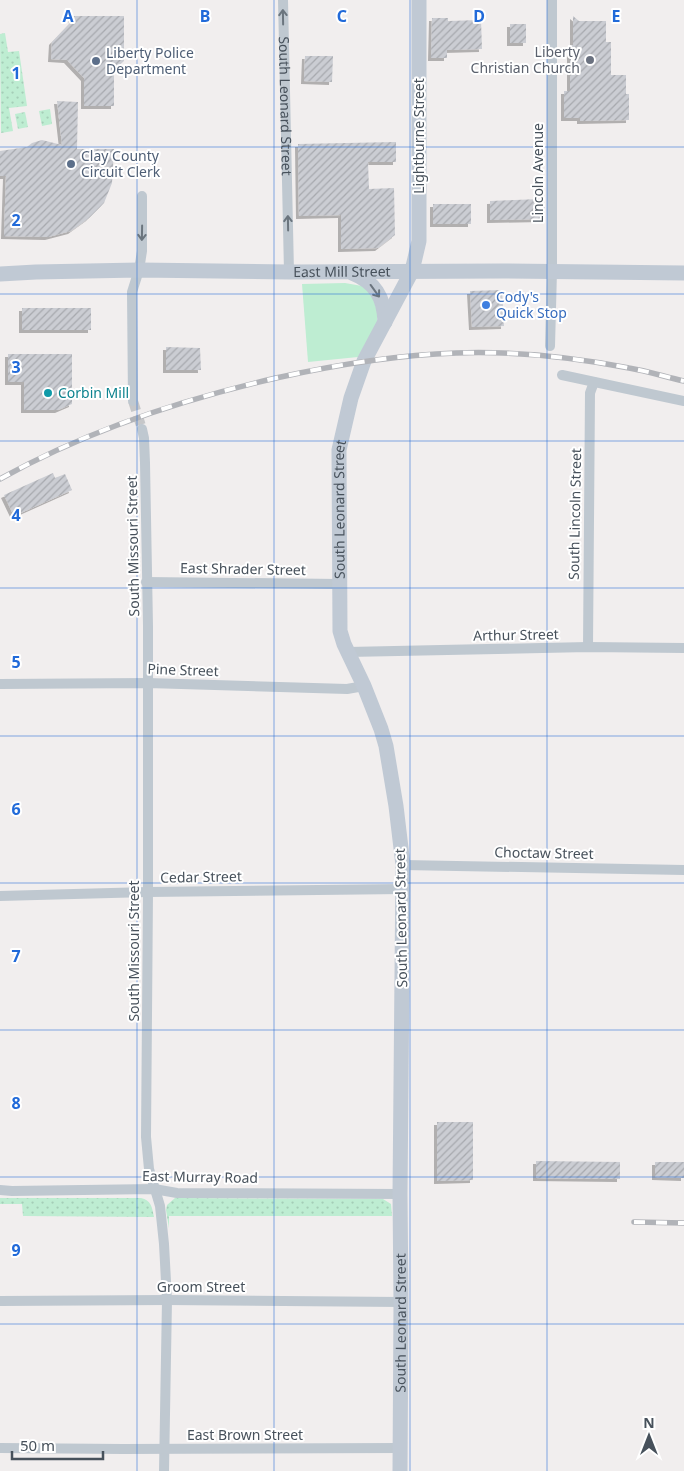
<svg xmlns="http://www.w3.org/2000/svg" width="684" height="1471" font-family="'Noto Sans',sans-serif">
	<style>
		.grass { fill: url(#grass-dots) }
		.park { fill: #beedd2 }
		.building { fill: url(#building-hatch); filter: url(#shadow) }
		.lines { fill: none; stroke-linecap: round; stroke-linejoin: round }
		.street-tunnel { stroke: #c6c7c9; stroke-width: 10; stroke-dasharray: 10 5; stroke-linecap: butt }
		.street { stroke: #bfc8d0; stroke-width: 10 }
		.secondary { stroke: #c0c9d4; stroke-width: 15 }
		.rail-casing { stroke: #b1b3b8; stroke-width: 5.5 }
		.rail { stroke: #fff; stroke-width: 4; stroke-dasharray: 11; stroke-linecap: butt }
		.oneway { stroke: #6b757e }
		.oneway2 { stroke: #6b757f }
		.grid { fill: none; stroke: #216ad9; stroke-width: 1; stroke-opacity: 0.55 }
		.worship-dot { fill: #6b7280; stroke: #fff; stroke-width: 2 }
		.service-dot { fill: #5c6f8a; stroke: #fff; stroke-width: 2 }
		.shop-dot { fill: #3f7fe0; stroke: #fff; stroke-width: 2 }
		.culture-dot { fill: #0f9aa8; stroke: #fff; stroke-width: 2 }
		.labels { text-anchor: middle; stroke-width: 4; stroke-linejoin: round; paint-order: stroke }
		.worship-label { font-size: 14px; fill: #5b616d; stroke: #fff; text-anchor: end }
		.service-label { font-size: 14px; fill: #4e5e75; stroke: #fff; text-anchor: start }
		.street-label { font-size: 14px; fill: #47515b; stroke: #fff }
		.shop-label { font-size: 14px; fill: #366cbe; stroke: #fff; text-anchor: start }
		.culture-label { font-size: 14px; fill: #0d838f; stroke: #fff; text-anchor: start }
		.grid-label { font-size: 16px; text-anchor: middle; font-weight: bold; fill: #216ad9; stroke: #fff; stroke-width: 4; stroke-linejoin: round; paint-order: stroke }
	</style>
	<defs>
		<pattern id="grass-dots" width="8" height="8" patternUnits="userSpaceOnUse" patternTransform="scale(1.25)"><rect width="8" height="8" fill="#beedd2"/><path d="M2 2h.1M6 6h.1" fill="none" stroke="#a5cdb7" stroke-width="1.8" stroke-linecap="round"/></pattern>
		<pattern id="building-hatch" width="6" height="6" patternUnits="userSpaceOnUse" patternTransform="scale(1.25)"><rect width="6" height="6" fill="#cbcdd3"/><path d="M-1 1l2-2M0 6l6-6M5 7l2-2" fill="none" stroke="#a7a9ae"/></pattern>
		<filter id="shadow"><feDropShadow dx="-3" dy="3" stdDeviation="0" flood-color="#0004"/></filter>
	</defs>
	<rect width="100%" height="100%" fill="#f1eeee"/>
	<path class="grass" d="M5,33L8,52L19,51L27,106L9,108L13,131L1,133L0,34Z
		M50,109L52,124L42,126L39,111Z
		M25,112L28,127L18,129L15,114Z
		M0,1198H141C151,1200 152,1207 154,1217L23,1216L22,1204H0Z
		M175,1198L383,1199L391,1204L392,1216H169V1228L166,1210L167,1205Z"/>
	<path class="park" d="M345,283L362,286L372,295L377,310V323L358,357L308,362L302,284Z"/>
	<path class="building" d="M71,16H124V61L114,70V106H84V78L67,60L51,59L52,42L72,21Z
		M573,16L579,21H606V42H611V75H626V94H629V120L580,121V118H564V91H570V45H573Z
		M432,18H448V21L481,20L482,49L447,50V58H431Z
		M510,24H526V43H510Z
		M305,56H333L332,82L304,81Z
		M57,101L78,102L77,149H114L112,183L104,203L89,218L71,231L48,237L4,236L6,176H0V151L27,147L32,143L42,140L62,145Z
		M396,142V162H368L369,189L394,188L395,235L378,248L341,249V215L299,216L298,144Z
		M540,199L539,207H545V219L490,220V201Z
		M433,204H471V224H433Z
		M502,290L504,326L472,327L470,291Z
		M22,308H91V330H22Z
		M166,347L200,348L201,370H166Z
		M8,354H72V404L58,410H24V382H8Z
		M53,473L55,478L65,474L72,490L14,516L4,495Z
		M437,1122H473V1180L437,1181Z
		M536,1161L620,1162V1179L536,1178Z
		M655,1162H684V1178L655,1177Z"/>
	<g class="lines">
		<path class="street-tunnel" d="M133,401L142,429"/>
		<g class="street">
			<path id="s1" d="M283,0L289,272"/>
			<path d="M550,346L552,271V0"/>
			<path d="M562,375L684,401"/>
			<path d="M133,401L132,292L139,270L142,251V196"/>
			<path d="M142,429L144,438L145,463L148,626V892L146,1137L149,1169L160,1206L164,1244L167,1300L164,1471"/>
			<path d="M146,582L340,584"/>
			<path d="M588,647L590,393L594,382"/>
			<path d="M348,652L588,647L684,648"/>
			<path d="M0,684L148,683L347,689L364,686"/>
			<path d="M403,865L684,870"/>
			<path d="M0,896L148,892L403,889"/>
			<path d="M0,1190L12,1191L154,1189L177,1193L400,1194"/>
			<path d="M0,1301L167,1300L401,1302"/>
			<path d="M0,1448L123,1449L400,1448"/>
		</g>
		<g class="secondary">
			<path d="M352,273C375,282 384,297 385,322"/>
			<path id="s2" d="M0,274L36,272L139,270L289,272L503,271L684,273"/>
			<path id="s3" d="M400,1471L401,1302L400,1194L403,865L396,806L386,746L381,729L364,686L344,644L340,631L339,450L351,398L364,361L412,271L419,241V0"/>
		</g>
		<defs>
			<path id="rail" d="M0,479C86,431 180,400 276,378C335,365 395,355 456,353C513,351 572,357 629,368C647,371 666,377 684,381
				M634,1222L684,1223"/>
		</defs>
		<use href="#rail" class="rail-casing"/>
		<use href="#rail" class="rail"/>
	</g>
	<defs><path id="oneway-shaft" d="M-6 0H5M1.5-3L5.5 0L1.5 3" fill="none" stroke-width="1.6" stroke-linecap="round" stroke-linejoin="round" transform="scale(1.25)"/></defs>
	<g class="oneway">
		<use href="#oneway-shaft" transform="translate(283 17) rotate(-91)"/>
		<use href="#oneway-shaft" transform="translate(288 223) rotate(-91)"/>
		<use href="#oneway-shaft" transform="translate(142 233) rotate(91)"/>
	</g>
	<use class="oneway2" href="#oneway-shaft" transform="translate(375 291) rotate(54)"/>
	<path class="grid" d="M137,0V1471M274,0V1471M410,0V1471M547,0V1471M0,147H684M0,294H684M0,441H684M0,588H684M0,736H684M0,883H684M0,1030H684M0,1177H684M0,1324H684"/>
	<circle class="worship-dot" cx="590" cy="60" r="5"/>
	<g class="service-dot">
		<circle cx="96" cy="61" r="5"/>
		<circle cx="71" cy="164" r="5"/>
	</g>
	<circle class="shop-dot" cx="486" cy="305" r="5"/>
	<circle class="culture-dot" cx="48" cy="393" r="5"/>
	<g class="labels">
		<g class="worship-label">
			<text x="580" y="57">Liberty<tspan x="580" dy="16">Christian Church</tspan></text>
		</g>
		<g class="service-label">
			<text x="106" y="58">Liberty Police<tspan x="106" dy="16">Department</tspan></text>
			<text x="81" y="161">Clay County<tspan x="81" dy="16">Circuit Clerk</tspan></text>
		</g>
		<g class="street-label">
			<text dy="5" stroke="none"><textPath href="#s1" startOffset="106">South Leonard Street</textPath></text>
			<text transform="translate(419 136) rotate(-90)" y="5">Lightburne Street</text>
			<text transform="translate(538 173) rotate(-90)" y="5">Lincoln Avenue</text>
			<text dy="5" stroke="none"><textPath href="#s2" startOffset="342">East Mill Street</textPath></text>
			<text dy="5" stroke="none"><textPath href="#s3" startOffset="972">South Leonard Street</textPath></text>
			<text transform="translate(575 514) rotate(-89)" y="5">South Lincoln Street</text>
			<text transform="translate(133 546) rotate(-91)" y="5">South Missouri Street</text>
			<text transform="translate(243 569) rotate(1)" y="5">East Shrader Street</text>
			<text transform="translate(516 635) rotate(-1)" y="5">Arthur Street</text>
			<text transform="translate(183 670) rotate(2)" y="5">Pine Street</text>
			<text transform="translate(544 853) rotate(1)" y="5">Choctaw Street</text>
			<text transform="translate(201 877) rotate(-1)" y="5">Cedar Street</text>
			<text transform="translate(401 918) rotate(-91)" y="5">South Leonard Street</text>
			<text transform="translate(134 951) rotate(-90)" y="5">South Missouri Street</text>
			<text transform="translate(200 1177) rotate(1)" y="5">East Murray Road</text>
			<text x="201" y="1292">Groom Street</text>
			<text dy="5" stroke="none"><textPath href="#s3" startOffset="148">South Leonard Street</textPath></text>
			<text x="245" y="1440">East Brown Street</text>
		</g>
		<g class="shop-label">
			<text x="496" y="302">Cody's<tspan x="496" dy="16">Quick Stop</tspan></text>
		</g>
		<g class="culture-label">
			<text x="58" y="398">Corbin Mill</text>
		</g>
	</g>
	<g class="grid-label">
		<text x="68" y="22">A</text>
		<text x="205" y="22">B</text>
		<text x="342" y="22">C</text>
		<text x="479" y="22">D</text>
		<text x="616" y="22">E</text>
		<text x="16" y="79">1</text>
		<text x="16" y="226">2</text>
		<text x="16" y="373">3</text>
		<text x="16" y="521">4</text>
		<text x="16" y="668">5</text>
		<text x="16" y="815">6</text>
		<text x="16" y="962">7</text>
		<text x="16" y="1109">8</text>
		<text x="16" y="1256">9</text>
	</g>
	<g transform="translate(649 1436)" stroke="#ffffff" stroke-width="4" paint-order="stroke">
	<path d="M0-4L9 19L0 12L-9 19Z" fill="#47515b"/>
	<text y="-8" font-size="14" font-weight="bold" text-anchor="middle" fill="#47515b">N</text>
	</g>
	<path d="M12 1451v8h91v-8" fill="none" stroke="#47515b" stroke-width="2.5"/>
	<text x="20" y="1451" font-size="15" fill="#47515b" stroke="#ffffff" stroke-width="4" paint-order="stroke">50 m</text>
</svg>
